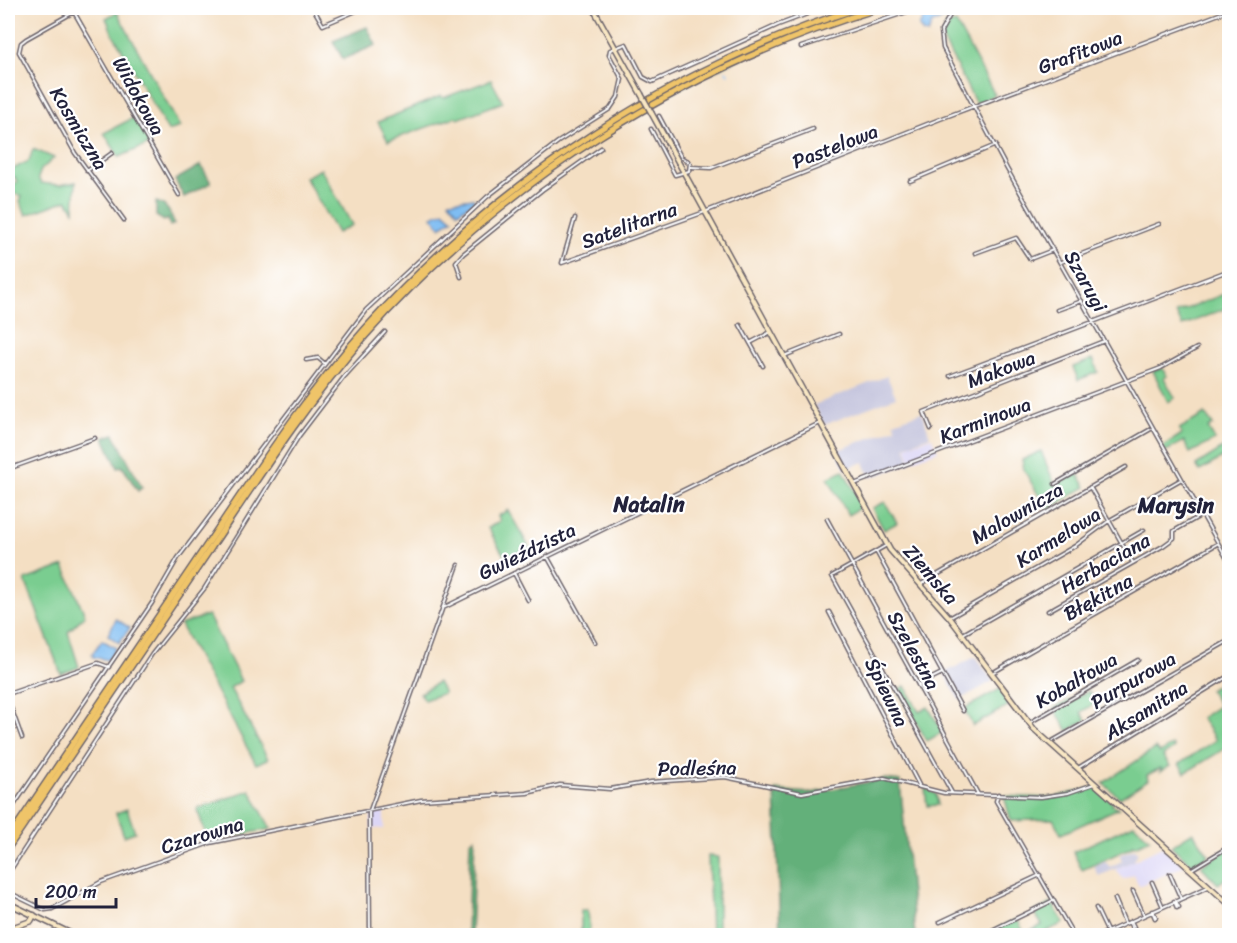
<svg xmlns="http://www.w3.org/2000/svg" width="1237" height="943" font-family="Sriracha,sans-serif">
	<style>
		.built { fill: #dcd6f6 }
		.industrial { fill: #c2c2dc }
		.green { fill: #7acd90; stroke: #4e7866; stroke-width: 1.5 }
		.forest { fill: #63b07a; stroke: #42695a; stroke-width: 1.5 }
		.water { fill: #7fbdf3; stroke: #507097; stroke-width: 1.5 }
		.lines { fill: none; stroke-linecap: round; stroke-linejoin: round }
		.stream { stroke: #7fbdf3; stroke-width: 1.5 }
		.street-casing { stroke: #6c646b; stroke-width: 5 }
		.secondary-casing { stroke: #6c646b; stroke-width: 7 }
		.highway-casing { stroke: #6c646b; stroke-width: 8 }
		.street { stroke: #fff; stroke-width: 2 }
		.secondary { stroke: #f9e7c3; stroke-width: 4 }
		.highway { stroke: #efc469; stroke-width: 5 }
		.secondary-bridge-casing { stroke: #6c646b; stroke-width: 7; stroke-linecap: butt }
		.secondary-bridge { stroke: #f9e7c3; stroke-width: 4 }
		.labels { text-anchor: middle; stroke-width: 4.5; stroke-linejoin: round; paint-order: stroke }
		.street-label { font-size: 20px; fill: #22223b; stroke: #fff }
		.quarter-label { font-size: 22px; font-weight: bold; fill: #22223b; stroke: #fff }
	</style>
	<rect width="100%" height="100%" fill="#fff"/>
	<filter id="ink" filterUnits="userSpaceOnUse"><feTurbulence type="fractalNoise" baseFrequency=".0167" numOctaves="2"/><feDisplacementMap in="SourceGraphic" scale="12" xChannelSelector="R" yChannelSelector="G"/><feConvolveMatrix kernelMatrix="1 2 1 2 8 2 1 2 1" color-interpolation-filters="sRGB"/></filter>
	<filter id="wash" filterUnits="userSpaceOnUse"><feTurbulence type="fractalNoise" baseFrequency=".008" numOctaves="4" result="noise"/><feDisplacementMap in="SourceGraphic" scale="24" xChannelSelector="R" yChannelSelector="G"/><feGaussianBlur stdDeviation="1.35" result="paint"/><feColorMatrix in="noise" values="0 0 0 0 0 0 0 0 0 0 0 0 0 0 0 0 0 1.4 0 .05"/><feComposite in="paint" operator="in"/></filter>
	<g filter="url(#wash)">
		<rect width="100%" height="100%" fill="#f4dfc3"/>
		<path class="built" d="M932,437L938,451L911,461L906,446Z
			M384,811V829L371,828V814Z
			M1162,847L1184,866L1139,886L1134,875L1123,879L1116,869Z"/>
		<path class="industrial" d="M887,376L896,397L824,425L814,405Z
			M922,412L930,436L905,446L911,463L870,478L864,462L845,469L836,451L896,428L894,422Z
			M975,657L993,681L959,700L944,673Z
			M1135,849L1138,853L1133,861L1099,876L1094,866L1105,861L1110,867L1122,861L1120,855Z"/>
		<path class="green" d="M867,8H876L801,33L740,58L627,115L740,56Z
			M117,12L180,127L168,131L113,34L106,18Z
			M956,23L995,95L976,104L942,38L946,25Z
			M491,80L503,102L458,119L455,117L388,141L378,122L441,96L443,98Z
			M135,117L150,144L119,157L104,133Z
			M33,149L54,158L41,170L38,178L41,183L59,185L76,182L74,211L67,200L26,215L20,201L22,196L8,192V188L17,182L15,177L11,178L9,171L29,161Z
			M321,169L352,225L337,233L305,177Z
			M1229,292V307L1182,326L1176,313Z
			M1093,359L1098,372L1078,380L1073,367Z
			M1162,368L1167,376L1164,378L1175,398L1168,402L1153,371Z
			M1205,414L1213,425L1208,428L1215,440L1190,453L1184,441L1165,452L1162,447L1182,434L1179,429Z
			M1229,444V454L1200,471L1196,465Z
			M1041,451L1055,485L1077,473L1086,487L1047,510L1024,470L1022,460Z
			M843,470L863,506L848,515L828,478Z
			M885,502L897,523L884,530L872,508Z
			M508,510L529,547L506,559L488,528L500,521L498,516Z
			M64,566L85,615L68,632L79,667L61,674L25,580Z
			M208,615L241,681L230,688L268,759L256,764L180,625Z
			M438,682L444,693L424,700L420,693Z
			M1219,684L1229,698L1219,704L1209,690Z
			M905,686L919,712L928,707L943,732L927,741L898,690Z
			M1000,689L1011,704L973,726L964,709Z
			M1089,691L1096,703L1081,712L1086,720L1068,731L1054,708Z
			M1229,699V746L1185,773L1179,764L1216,740L1201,718Z
			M1172,745L1174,748L1163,756L1170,766L1160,772L1161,768L1147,775L1148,780L1120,798L1103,783L1156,748L1160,753Z
			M1095,787L1113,803L1112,805L1119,808L1061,834L1053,819L1011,821L1004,796L1051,798Z
			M925,788L936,794L938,805L927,806Z
			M250,790L271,829L208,841L197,809Z
			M127,809L135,832L124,836L116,813Z
			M1134,824L1150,839L1135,846L1132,845V847L1082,870L1073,852Z
			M1193,832L1209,855L1193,865L1171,846Z
			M1229,848V876L1218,884L1201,866Z
			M708,856L718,857V935H711Z
			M1052,903L1064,923L1039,935L982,936L1017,919L1025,934L1042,925L1034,912Z
			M581,910H588L590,935H581Z"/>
		<path class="forest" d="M367,27L376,45L343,59L333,41Z
			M201,165L211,183L184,197L175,180Z
			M156,202C167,204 171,214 174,224L170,226L168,219L164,221L156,216Z
			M114,434L142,487L138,491L122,466L118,468L104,438Z
			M885,779L900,781L915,935H780L775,790L810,793Z
			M475,838L471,935H467L470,841Z"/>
		<path class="water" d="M932,8H950L942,20L932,23L928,34L923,33L919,27L926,12Z
			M473,198L475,201L458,212L449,201Z
			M444,211L453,219L440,227L432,216Z
			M116,619L130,628L119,643L108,635Z
			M102,640L116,648L108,660L93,657L92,654Z"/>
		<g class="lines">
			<path class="stream" d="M716,49L717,51
				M719,55L720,57
				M726,71L728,74"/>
		</g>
	</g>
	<g filter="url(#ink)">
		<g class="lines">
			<defs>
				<path id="street" d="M81,8L26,39L21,43L19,52L75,153L124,220
					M313,8L323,25L363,8
					M954,8L941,31L943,48L1007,169L1230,564
					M74,12L179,195
					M801,47L919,8
					M651,129L675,175L689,171L690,163L681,157L659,116
					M691,167L711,168L813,129
					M87,171L112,153
					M910,181L996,145
					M575,218L562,263L702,213L940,119L1230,10
					M975,253L1016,238L1030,259L1053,250
					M1061,262L1159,224
					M461,277L456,262L463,254L542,190L601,148
					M1057,310L1082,301
					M740,325L763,366
					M750,343L771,332
					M784,356L839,334
					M306,360L318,358L324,363
					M950,376L1230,270
					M931,429L924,412L1104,341
					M8,469L95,438
					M854,484L1161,368L1197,348
					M1055,484L1151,429
					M1090,487L1133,563
					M827,519L978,794
					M887,545L832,576L952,793
					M876,551L963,711
					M547,556L595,642
					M514,573L528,600
					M921,584L1126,467
					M443,608L820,423
					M1048,611L1163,546L1174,538V531L1200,516
					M829,612L919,785
					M951,617L1075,546L1110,520L1180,480
					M963,634L1144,530
					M992,673L1217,544
					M918,685L942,673
					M8,694L98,663L109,667
					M8,699L22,738
					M1029,723L1138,660
					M1049,743L1230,640
					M1078,768L1230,675
					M998,794L996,801L1074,936
					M8,814L152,603L178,558L366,310L487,197L558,142L610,109L618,97L622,79L609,55L610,50L626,44L643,77L652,82L778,25L823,8
					M1192,869L1230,846
					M8,874L152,654L204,589L299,436L344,377L385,332
					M1170,874L1181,899
					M1152,882L1163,907
					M1133,891L1144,915
					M8,892L45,910L52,909L101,882L210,843L421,800L527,793L560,785L610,789L651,782L725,777L802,793L884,778L944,793L1041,797L1068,793L1094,784
					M1115,899L1125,923
					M1174,901L1177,908
					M1176,901L1179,907
					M1096,908L1107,931
					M1152,911L1155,918
					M1153,911L1156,917
					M1131,921L1134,927
					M940,922L1040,875
					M1129,922L1132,928
					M370,936L369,813L458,565
					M980,936L1054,900
					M1098,936L1208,887"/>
				<path id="secondary" d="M593,8L641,94
					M652,114L890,550L950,618L1034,729L1230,905
					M8,903L76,936
					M8,929L31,921L34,915"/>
				<path id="highway" d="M8,839C72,744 136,650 200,555C253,477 303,398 366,328C499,180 669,68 859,8
					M8,848C75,748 143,648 211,548C260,475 307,402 365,336C503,181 682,68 880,8"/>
			</defs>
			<use href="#street" class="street-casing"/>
			<use href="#secondary" class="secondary-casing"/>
			<use href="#highway" class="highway-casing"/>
			<use href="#street" class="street"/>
			<use href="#secondary" class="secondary"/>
			<use href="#highway" class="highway"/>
			<defs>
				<path id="secondary-bridge" d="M641,94L652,114"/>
			</defs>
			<use href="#secondary-bridge" class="secondary-bridge-casing"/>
			<use href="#secondary-bridge" class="secondary-bridge"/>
		</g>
	</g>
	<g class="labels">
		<g class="street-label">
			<text transform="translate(1080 52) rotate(-21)" y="7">Grafitowa</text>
			<text transform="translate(139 96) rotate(61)" y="7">Widokowa</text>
			<text transform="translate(79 128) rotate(59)" y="7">Kosmiczna</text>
			<text transform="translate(835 146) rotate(-21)" y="7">Pastelowa</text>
			<text transform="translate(629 225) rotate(-20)" y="7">Satelitarna</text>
			<text transform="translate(1086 281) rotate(61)" y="7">Szarugi</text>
			<text transform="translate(1001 369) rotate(-21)" y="7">Makowa</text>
			<text transform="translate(985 420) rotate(-21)" y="7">Karminowa</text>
			<text transform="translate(1017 513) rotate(-30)" y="7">Malownicza</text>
			<text transform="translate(1058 537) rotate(-32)" y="7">Karmelowa</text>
			<text transform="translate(527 551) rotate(-26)" y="7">Gwieździsta</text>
			<text transform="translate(1105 563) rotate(-30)" y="7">Herbaciana</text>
			<text transform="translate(931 574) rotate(49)" y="7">Ziemska</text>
			<text transform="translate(1098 597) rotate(-29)" y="7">Błękitna</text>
			<text transform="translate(914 650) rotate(61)" y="7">Szelestna</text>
			<text transform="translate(1076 680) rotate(-30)" y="7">Kobaltowa</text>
			<text transform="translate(1133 680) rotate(-30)" y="7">Purpurowa</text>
			<text transform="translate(887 692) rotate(64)" y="7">Śpiewna</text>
			<text transform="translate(1146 710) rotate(-32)" y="7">Aksamitna</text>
			<text transform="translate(697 768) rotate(-1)" y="7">Podleśna</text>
			<text transform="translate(202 835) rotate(-17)" y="7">Czarowna</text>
		</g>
		<g class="quarter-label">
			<text x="649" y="512">Natalin</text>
			<text x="1176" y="513">Marysin</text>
		</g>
	</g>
	<rect width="1237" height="943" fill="none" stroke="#fff" stroke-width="30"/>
	<path d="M36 898v9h80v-9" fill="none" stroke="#22223b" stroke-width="3"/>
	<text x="45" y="898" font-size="18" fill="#22223b" stroke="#ffffff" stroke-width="4.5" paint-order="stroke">200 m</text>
</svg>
